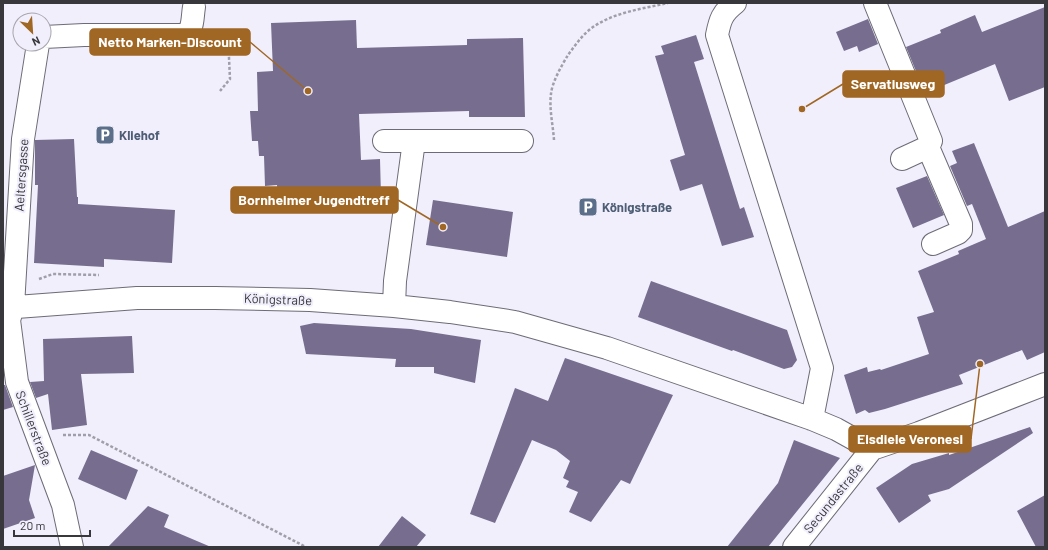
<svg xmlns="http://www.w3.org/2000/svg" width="1048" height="550" font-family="Barlow,sans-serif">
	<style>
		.building { fill: #776e8f }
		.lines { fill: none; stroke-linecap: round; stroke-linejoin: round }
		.minor-casing { stroke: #6d6b76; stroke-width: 24 }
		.path { stroke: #a09ea8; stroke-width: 2.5; stroke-dasharray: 3 2; stroke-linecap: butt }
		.minor { stroke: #fff; stroke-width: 22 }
		.labels { text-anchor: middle; stroke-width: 4; stroke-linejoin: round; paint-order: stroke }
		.service-label { font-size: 13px; font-weight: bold; fill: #4e5e75; stroke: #f2effc; text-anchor: start }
		.street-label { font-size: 13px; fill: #38373c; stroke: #f2effc }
		.leader { fill: none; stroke: #a06724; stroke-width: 1.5 }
		.callout-dot { fill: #a06724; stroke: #f2effc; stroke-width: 1.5 }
		.callout { fill: #a06724; stroke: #a06724; stroke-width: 1.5 }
		.callout-label { font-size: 14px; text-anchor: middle; font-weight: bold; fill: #fff }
	</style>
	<rect width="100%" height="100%" fill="#f2effc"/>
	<path class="building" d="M1045,7V87L1009,101L995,64L925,93L906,47L941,33L940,30L975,15L982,32Z
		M868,19L878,44L859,52L857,46L844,51L836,32Z
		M356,20L357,48L467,45V39L523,38L525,117H469V111L359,114L361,160L380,159L381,196L278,200L277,185L265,186L264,156H259L258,141H252L250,111H258L257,72L273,71L271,23Z
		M696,35L704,59L694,62L740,209L744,207L754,237L722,246L702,184L680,191L670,160L685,155L655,56L664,54L661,46Z
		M74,139L77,197H78V204L175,210L172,263L104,259V267L34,263L38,185H35V140Z
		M974,143L1008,227L1045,211V352L1027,360L1022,350L959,375L963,384L885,409L869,413L865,410L856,414L844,375L867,367L868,372L880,369L881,370L929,354L917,317L934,312L918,271L959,254L958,251L986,239L972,204L967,206L950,166L957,163L952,151Z
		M927,176L944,215L913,228L896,188Z
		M433,200L513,212L507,257L426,245Z
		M651,281L787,330L797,360L792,367L784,369L733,350L732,351L638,317Z
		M314,323L411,329L481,340L475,383L434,373V367H395L396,359L306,354L300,326Z
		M132,336L134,373L81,374L87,425L52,430L48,394L36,398L30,382L44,381L43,339Z
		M565,358L673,395L630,484L621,480L591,522L569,512L578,492L566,487L569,481L563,478L570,461L556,450L532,440L495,523L470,514L515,388L548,401Z
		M3,385H5L13,407L3,410Z
		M1030,427L1033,433L949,489L928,495L931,501L899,523L876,488L912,464L949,453V455Z
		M794,440L840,458L768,547H727L778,483Z
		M91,450L138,470L126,500L78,479Z
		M35,465L29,500L35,518L3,529V476Z
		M1045,495V547H1036L1017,511Z
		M148,506L169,515L164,527L211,547H108Z
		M402,516L426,535L416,547H378Z"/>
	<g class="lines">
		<defs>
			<path id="minor" d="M735,3C722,13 720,20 717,35L822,368L812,419
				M875,3L931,141L928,147L902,159
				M44,37L84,35H182C194,33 192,18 194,7
				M38,44L23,139L14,289L13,307L9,320L17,382L63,505L72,547
				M384,141H414L395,281L394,306
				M414,141H522
				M928,147L961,224V230L958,233L933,244
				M3,308L137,298H215L310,300L394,306L450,312L515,322L607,348L812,419L836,429L872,449L919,433L1045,384
				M794,547L872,449"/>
		</defs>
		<use href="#minor" class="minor-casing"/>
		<path class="path" d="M213,35L228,37L230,79L220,91
			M554,140C553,125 549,109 551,94C552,82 562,65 568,55C574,47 580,38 588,31C609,13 641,9 668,3
			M39,279L53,274L99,275
			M63,435H89L306,547"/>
		<use href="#minor" class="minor"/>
	</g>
	<defs>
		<symbol id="parking-square" viewBox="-11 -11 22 22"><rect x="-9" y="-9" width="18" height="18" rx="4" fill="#5c6f8a" stroke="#f2effc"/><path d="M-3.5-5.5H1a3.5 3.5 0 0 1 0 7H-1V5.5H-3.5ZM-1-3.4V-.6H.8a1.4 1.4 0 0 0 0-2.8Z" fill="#fff"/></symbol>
	</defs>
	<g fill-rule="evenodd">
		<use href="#parking-square" x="94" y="124" width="22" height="22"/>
		<use href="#parking-square" x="577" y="196" width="22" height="22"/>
	</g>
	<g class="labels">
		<g class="service-label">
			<text x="119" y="140">Kliehof</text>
			<text x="602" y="212">Königstraße</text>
		</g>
		<g class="street-label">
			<text transform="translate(21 175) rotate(-86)" y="5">Aeltersgasse</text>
			<text transform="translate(278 299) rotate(2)" y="5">Königstraße</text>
			<text transform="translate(34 428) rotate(69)" y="5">Schillerstraße</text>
			<text transform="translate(833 498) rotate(-51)" y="5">Secundastraße</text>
		</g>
	</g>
	<path class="leader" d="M308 91L250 42M802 109L843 84M443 227L398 200M980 364L971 439"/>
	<g class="callout-dot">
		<circle cx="308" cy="91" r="4"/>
		<circle cx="802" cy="109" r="4"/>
		<circle cx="443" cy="227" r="4"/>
		<circle cx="980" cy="364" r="4"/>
	</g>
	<g class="callout">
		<rect x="90" y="29" width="160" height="26" rx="4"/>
		<rect x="843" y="71" width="101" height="26" rx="4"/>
		<rect x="231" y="187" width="167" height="26" rx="4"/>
		<rect x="849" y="426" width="122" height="26" rx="4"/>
	</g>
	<g class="callout-label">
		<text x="170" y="47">Netto Marken-Discount</text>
		<text x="893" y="89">Servatiusweg</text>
		<text x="314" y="205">Bornheimer Jugendtreff</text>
		<text x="910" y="444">Eisdiele Veronesi</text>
	</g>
	<rect width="1048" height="550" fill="none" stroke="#38373c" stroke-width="8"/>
	<g transform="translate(32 32) rotate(155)"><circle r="19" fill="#f2effc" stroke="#a8a5af"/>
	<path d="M0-3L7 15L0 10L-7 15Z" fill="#a06724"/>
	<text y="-6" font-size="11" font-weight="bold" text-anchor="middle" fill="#38373c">N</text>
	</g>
	<path d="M14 530v6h76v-6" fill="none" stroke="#38373c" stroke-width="2"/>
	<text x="20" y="530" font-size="12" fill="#38373c" stroke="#f2effc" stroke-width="3" paint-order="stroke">20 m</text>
</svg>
